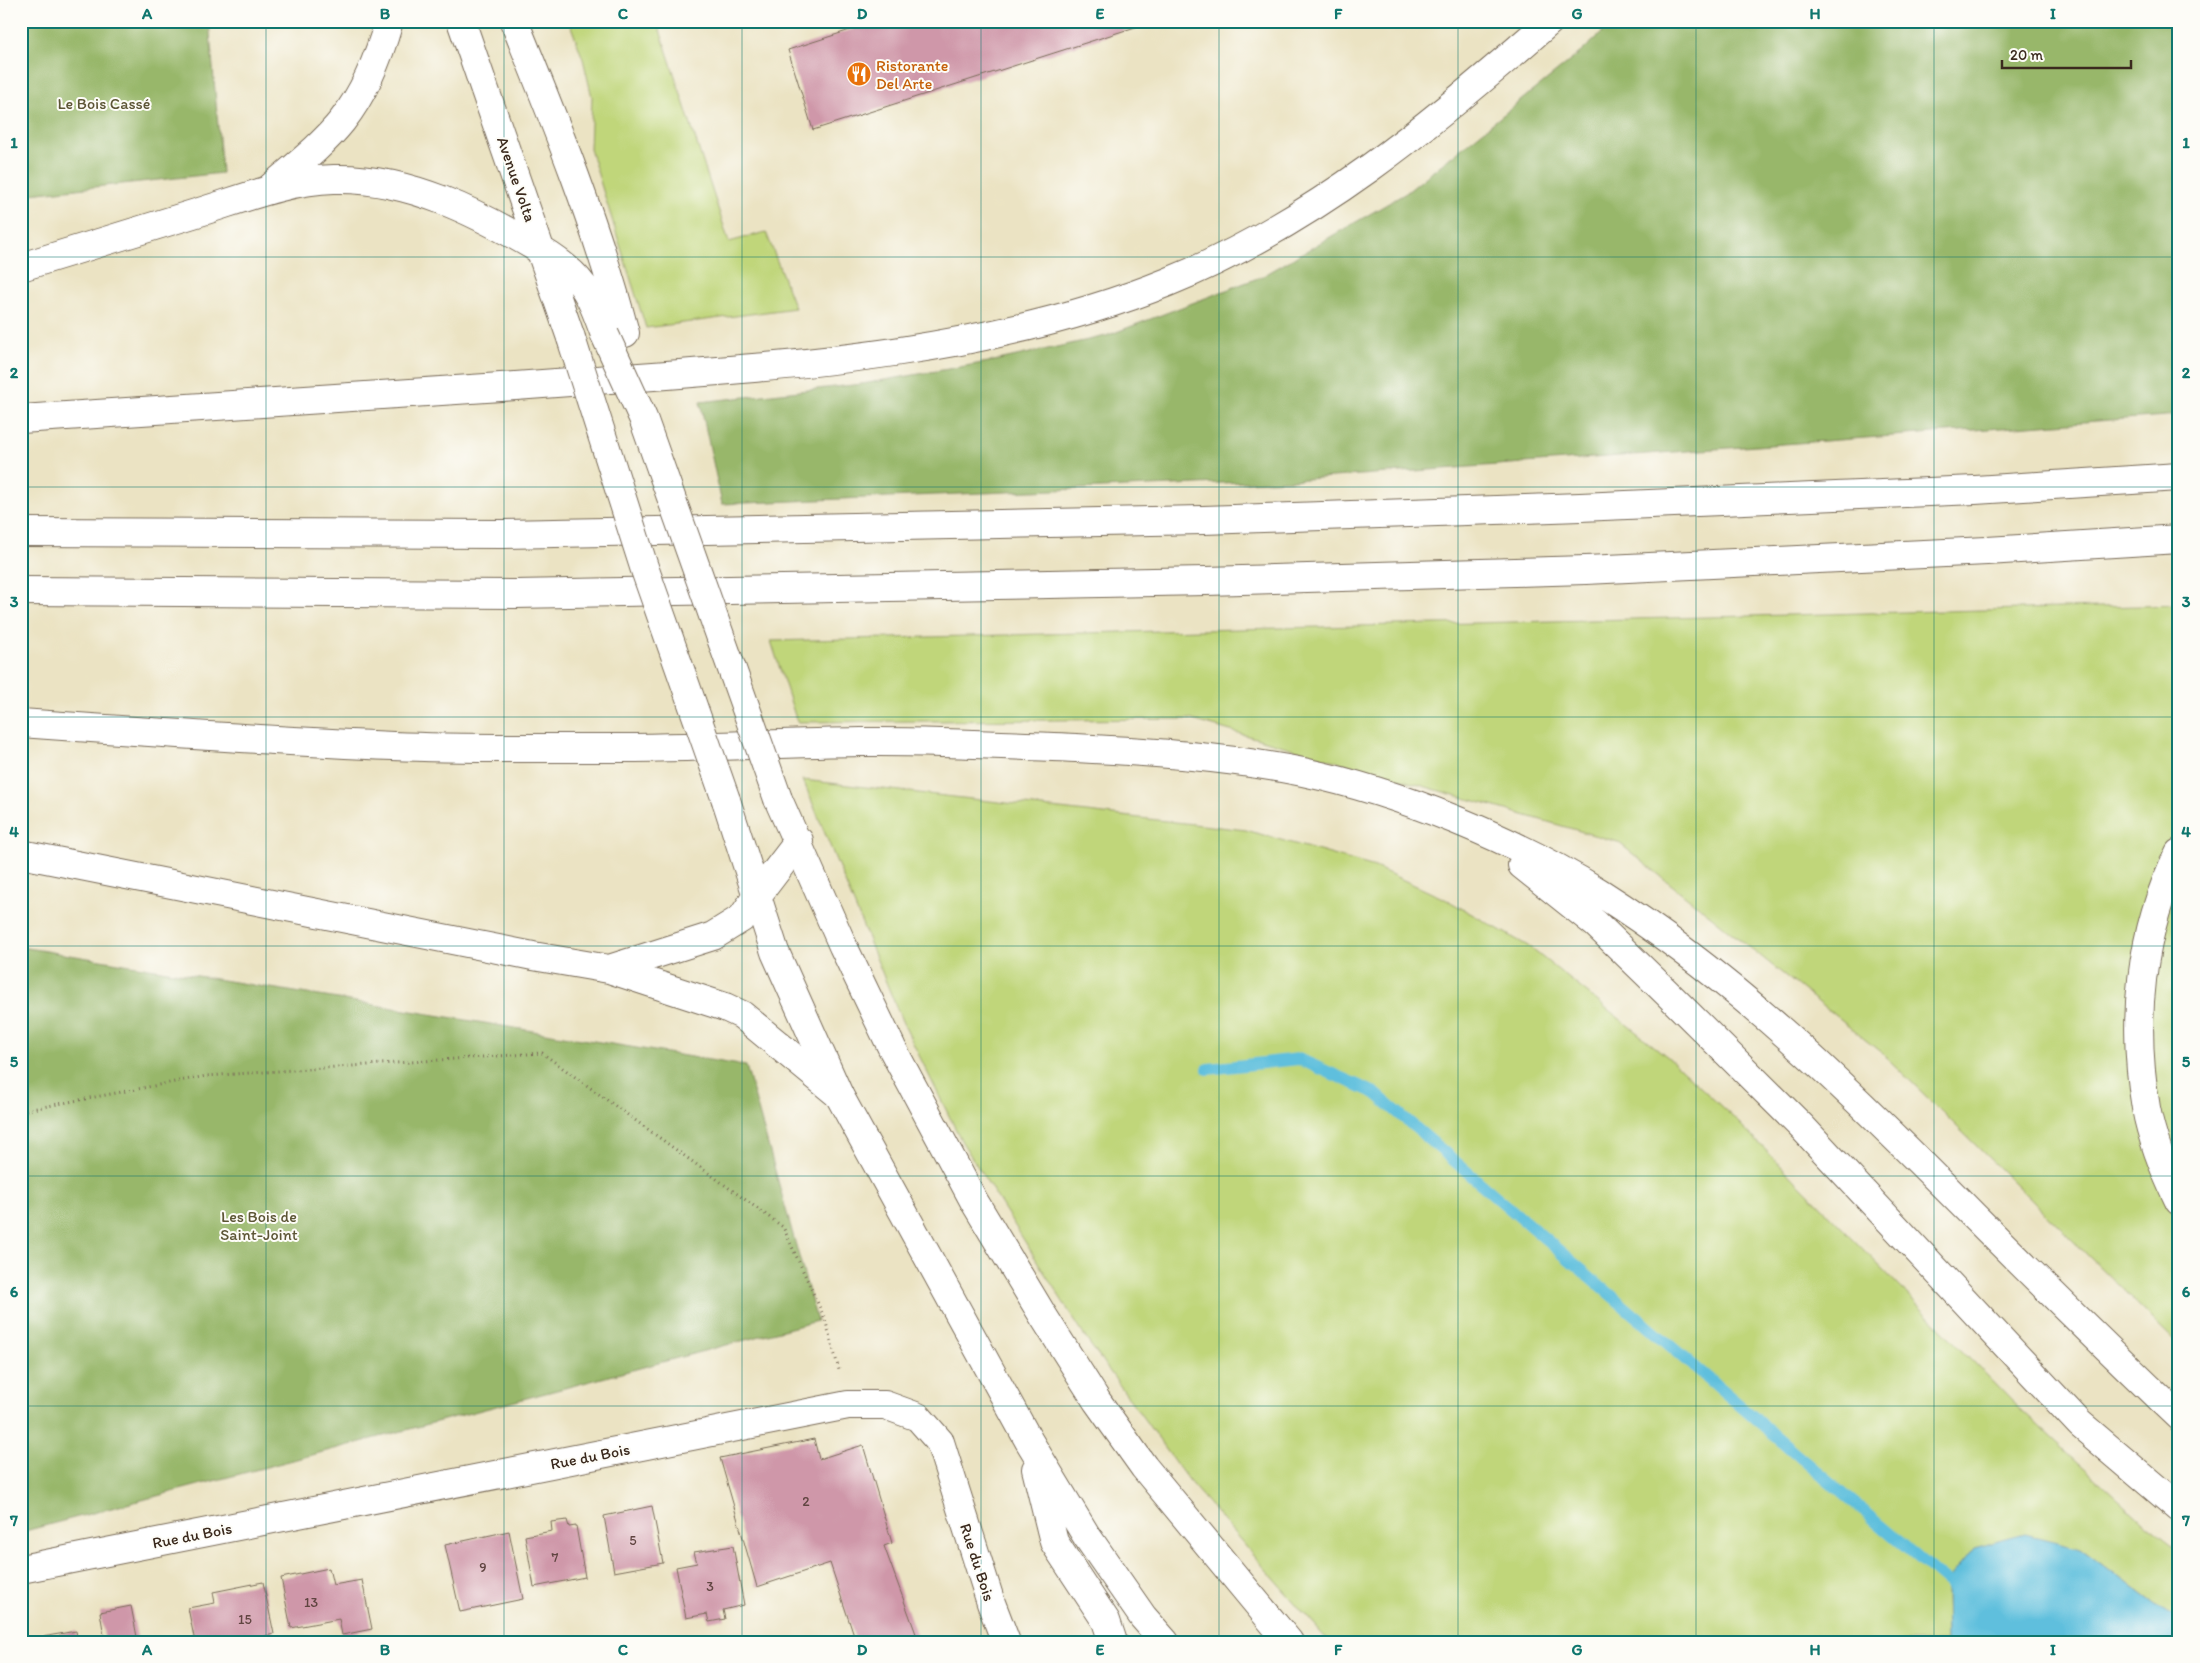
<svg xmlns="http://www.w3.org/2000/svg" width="2200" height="1663" font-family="Itim,sans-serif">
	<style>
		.green { fill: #c0d67a; stroke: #7e804c }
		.forest { fill: #98b76a; stroke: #6a7044 }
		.water { fill: #5fbfdd; stroke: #4d747e }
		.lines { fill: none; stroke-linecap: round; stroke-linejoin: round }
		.stream { stroke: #5fbfdd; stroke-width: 12 }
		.building { fill: #cf97a9 }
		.street-casing { stroke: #796b58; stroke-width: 30 }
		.secondary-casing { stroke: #796b58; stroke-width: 30 }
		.highway-casing { stroke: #796b58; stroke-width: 30 }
		.path { stroke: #796b58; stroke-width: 3; stroke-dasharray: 1 4; stroke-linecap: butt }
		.street { stroke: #fff; stroke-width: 28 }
		.secondary { stroke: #fff; stroke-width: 28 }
		.highway { stroke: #fff; stroke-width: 28 }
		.secondary-bridge-casing { stroke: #796b58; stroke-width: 30; stroke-linecap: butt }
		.secondary-bridge { stroke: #fff; stroke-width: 28 }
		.grid { fill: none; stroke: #0f766e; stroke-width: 1; stroke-opacity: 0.55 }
		.labels { text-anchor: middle; stroke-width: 4; stroke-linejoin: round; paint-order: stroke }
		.number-label { font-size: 14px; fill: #604541 }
		.food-label { font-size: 16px; fill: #c56008; stroke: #fdfcf7; text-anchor: start }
		.park-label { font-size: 16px; fill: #5c5535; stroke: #fdfcf7 }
		.street-label { font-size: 16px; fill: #3b2a1e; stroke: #fdfcf7 }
		.neatline { fill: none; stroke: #0f766e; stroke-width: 2 }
		.grid-label { font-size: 16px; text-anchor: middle; font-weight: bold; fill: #0f766e }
	</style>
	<rect width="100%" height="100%" fill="#fdfcf7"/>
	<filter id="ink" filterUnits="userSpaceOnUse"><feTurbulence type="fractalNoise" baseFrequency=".02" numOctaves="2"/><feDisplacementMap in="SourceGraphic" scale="10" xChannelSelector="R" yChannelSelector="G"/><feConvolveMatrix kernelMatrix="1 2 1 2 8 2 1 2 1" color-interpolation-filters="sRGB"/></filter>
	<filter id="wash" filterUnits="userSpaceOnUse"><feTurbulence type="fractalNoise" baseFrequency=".0096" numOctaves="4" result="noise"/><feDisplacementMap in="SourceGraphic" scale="20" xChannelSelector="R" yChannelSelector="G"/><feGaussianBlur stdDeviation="1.12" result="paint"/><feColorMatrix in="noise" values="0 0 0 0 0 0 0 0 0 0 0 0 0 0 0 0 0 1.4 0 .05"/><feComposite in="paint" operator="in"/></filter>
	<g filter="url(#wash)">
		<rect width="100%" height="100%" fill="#ebe3c3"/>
		<path class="green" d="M569,21H657L729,242L766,232L795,308L646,328L590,149L592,97L583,59Z
			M2179,605V1345L1883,1054L1618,842L1189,719L797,722L771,641Z
			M803,780L1246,830L1375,867L1447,900L1528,946L1669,1058L1738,1122L2014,1403L2143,1522L2179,1550V1622L2081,1548L1946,1582L1947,1642H1329L1188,1480L1087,1340L962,1142L902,1021Z"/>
		<path class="forest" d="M21,21H209L222,173L21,195Z
			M1615,21H2179V415L1292,480L722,504L700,402L862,384L994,361L1106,336L1263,276L1406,193L1581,52Z
			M21,947L746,1066L817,1321L25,1531L21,1519Z"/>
		<path class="water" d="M2025,1534L2081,1548L2179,1622V1642H1947L1946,1582L1973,1548Z"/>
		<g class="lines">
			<path class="stream" d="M1208,1069L1299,1059L1375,1093L1959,1593"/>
		</g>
		<g id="blocks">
			<path class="building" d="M878,21H1151V22L813,130L788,50Z
				M814,1439L819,1459L863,1445L892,1543L884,1546L919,1642H856L830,1563L757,1587L720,1458Z
				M652,1506L663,1563L614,1572L604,1516Z
				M567,1520L569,1527L576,1526L585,1577L534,1587L525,1536L552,1531L551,1522Z
				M509,1531L523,1599L460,1612L445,1545Z
				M733,1546L744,1605L723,1610L725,1619L709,1622L707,1614L686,1618L676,1567L697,1563L694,1552Z
				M329,1568L333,1585L362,1580L372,1629L342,1635L339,1619L291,1628L281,1578Z
				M263,1582L274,1634L241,1642H195L188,1608L215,1603L213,1592Z
				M131,1606L138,1642H105L100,1612Z
				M76,1631L78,1642H21V1637H25V1640Z"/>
		</g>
	</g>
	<g filter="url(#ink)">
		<use href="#blocks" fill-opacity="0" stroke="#796b58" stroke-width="1"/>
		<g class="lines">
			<defs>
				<path id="street" d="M21,1569L848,1405H885L918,1417L940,1442L991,1603L1006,1642"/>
				<path id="secondary" d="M461,21L571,338
					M514,21C556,124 597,226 625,333
					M542,251C583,276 589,291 605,335
					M778,799L843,946L892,1048L974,1201L1042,1314L1097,1401L1144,1467L1289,1642
					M726,800L775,952L839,1095L1029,1441L1086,1535L1143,1617L1165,1642
					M757,896L799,841
					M1036,1469L1054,1542L1106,1621L1113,1642"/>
				<path id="highway" d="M268,190C293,168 321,147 342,121C365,92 379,57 389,21
					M21,267C83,248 144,229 206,210C247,197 290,180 334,179C409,177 480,214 542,251
					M21,419C209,407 396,395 583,381C777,367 985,356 1168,282C1312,224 1434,123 1550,21
					M21,532L504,534L1203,520L1580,507L1975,490L2179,477
					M21,591L515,594L1206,581L1586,570L1987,551L2179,539
					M21,723C145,732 269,741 393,746C464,749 537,748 609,748C693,748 777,743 861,742C932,741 1005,745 1076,748C1152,752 1228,757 1303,772C1400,792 1518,841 1602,894C1742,983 1857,1098 1973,1215C2041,1283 2109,1350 2179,1417
					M2179,853C2140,931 2131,1022 2146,1108C2152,1140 2165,1172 2179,1201
					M21,854L533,956L609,969L725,1007L742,1015L839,1095
					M1522,865L1596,924L1667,993L1803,1128L2080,1424L2179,1508
					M609,969L713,936L742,918L757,896"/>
			</defs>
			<use href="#street" class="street-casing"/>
			<use href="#secondary" class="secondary-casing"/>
			<use href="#highway" class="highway-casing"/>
			<path class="path" d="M21,1111L206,1076L542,1053L783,1227L825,1319L839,1370"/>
			<use href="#street" class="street"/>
			<use href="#secondary" class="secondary"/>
			<use href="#highway" class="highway"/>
			<defs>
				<path id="secondary-bridge" d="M605,335L643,418L778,799
					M571,338L644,567L726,800"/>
			</defs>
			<use href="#secondary-bridge" class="secondary-bridge-casing"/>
			<use href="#secondary-bridge" class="secondary-bridge"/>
		</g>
	</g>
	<path class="grid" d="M266,21V1642M504,21V1642M742,21V1642M981,21V1642M1219,21V1642M1458,21V1642M1696,21V1642M1934,21V1642M21,257H2179M21,487H2179M21,717H2179M21,946H2179M21,1176H2179M21,1406H2179"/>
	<defs>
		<symbol id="restaurant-disc" viewBox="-11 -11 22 22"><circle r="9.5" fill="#e8710a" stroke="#fdfcf7"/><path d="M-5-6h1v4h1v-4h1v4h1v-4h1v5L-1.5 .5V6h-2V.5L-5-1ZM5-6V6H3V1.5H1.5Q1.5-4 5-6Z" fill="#fff"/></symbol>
	</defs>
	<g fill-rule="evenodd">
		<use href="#restaurant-disc" x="845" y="60" width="28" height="28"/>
	</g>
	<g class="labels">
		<g class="number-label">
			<text x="806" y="1506">2</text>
			<text x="633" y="1545">5</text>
			<text x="555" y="1562">7</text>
			<text x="483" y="1572">9</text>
			<text x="710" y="1591">3</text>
			<text x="311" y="1607">13</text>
			<text x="245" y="1624">15</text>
		</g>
		<g class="food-label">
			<text x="876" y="71">Ristorante<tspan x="876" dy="18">Del Arte</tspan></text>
		</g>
		<g class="park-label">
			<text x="104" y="109">Le Bois Cassé</text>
			<text x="259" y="1222">Les Bois de<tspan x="259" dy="18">Saint-Joint</tspan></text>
		</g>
		<g class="street-label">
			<text transform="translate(517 179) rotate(71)" y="6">Avenue Volta</text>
			<text transform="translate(590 1456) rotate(-11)" y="6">Rue du Bois</text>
			<text transform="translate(192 1535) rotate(-11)" y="6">Rue du Bois</text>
			<text transform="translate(978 1562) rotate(72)" y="6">Rue du Bois</text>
		</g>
	</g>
	<rect width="2200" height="1663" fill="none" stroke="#fdfcf7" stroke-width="55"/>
	<path d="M2002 60v8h129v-8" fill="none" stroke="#3b2a1e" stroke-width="2.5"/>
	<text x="2010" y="60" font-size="15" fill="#3b2a1e" stroke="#fdfcf7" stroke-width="4" paint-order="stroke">20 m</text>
	<rect x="28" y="28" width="2144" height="1608" class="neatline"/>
	<g class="grid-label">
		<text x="147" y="19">A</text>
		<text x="385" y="19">B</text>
		<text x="623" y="19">C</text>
		<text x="862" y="19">D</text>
		<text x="1100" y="19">E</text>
		<text x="1338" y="19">F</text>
		<text x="1577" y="19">G</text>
		<text x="1815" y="19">H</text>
		<text x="2053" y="19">I</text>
		<text x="14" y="148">1</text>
		<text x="2186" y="148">1</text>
		<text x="14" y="378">2</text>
		<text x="2186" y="378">2</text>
		<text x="14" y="607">3</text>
		<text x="2186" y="607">3</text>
		<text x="14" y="837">4</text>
		<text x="2186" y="837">4</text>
		<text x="14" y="1067">5</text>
		<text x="2186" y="1067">5</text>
		<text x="14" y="1297">6</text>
		<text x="2186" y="1297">6</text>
		<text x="14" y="1526">7</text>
		<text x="2186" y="1526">7</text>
		<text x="147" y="1655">A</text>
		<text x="385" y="1655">B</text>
		<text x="623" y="1655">C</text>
		<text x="862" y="1655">D</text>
		<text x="1100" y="1655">E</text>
		<text x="1338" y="1655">F</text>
		<text x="1577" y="1655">G</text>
		<text x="1815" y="1655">H</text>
		<text x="2053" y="1655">I</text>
	</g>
</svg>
